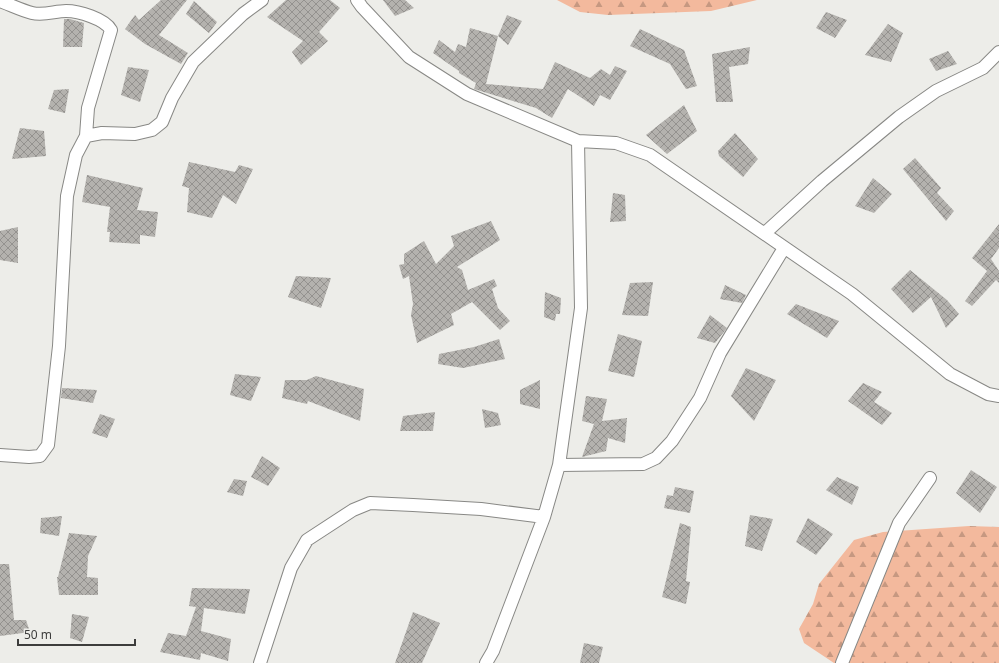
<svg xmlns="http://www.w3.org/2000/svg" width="999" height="663" font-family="'Noto Sans',sans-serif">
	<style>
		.forest { fill: url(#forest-firs) }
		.building { fill: url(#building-cross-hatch) }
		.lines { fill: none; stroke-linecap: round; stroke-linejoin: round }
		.minor-casing { stroke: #888885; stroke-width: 14 }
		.minor { stroke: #fff; stroke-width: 12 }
	</style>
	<defs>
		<pattern id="forest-firs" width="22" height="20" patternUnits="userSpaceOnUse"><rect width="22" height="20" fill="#f3b99d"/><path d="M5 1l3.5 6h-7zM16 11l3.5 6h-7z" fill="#c69881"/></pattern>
		<pattern id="building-cross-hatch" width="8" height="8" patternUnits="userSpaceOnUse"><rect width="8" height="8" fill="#b4b2ae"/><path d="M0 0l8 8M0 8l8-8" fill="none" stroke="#94928f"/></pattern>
	</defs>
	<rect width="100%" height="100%" fill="#edede9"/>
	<path class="forest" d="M557,0H757L711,11L608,15L580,12Z
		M969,526L999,527V663H834L804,643L799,629L813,604L819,584L854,540L883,532Z"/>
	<path class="building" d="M161,0H187L159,35L188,53L181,64L145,44L125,29L135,15L139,20Z
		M286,0H330L340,8L319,32L328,41L301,65L292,52L303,41L267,17Z
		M383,0H405L414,8L395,16Z
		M194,1L217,22L209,33L186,14Z
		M826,12L847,20L835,38L816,28Z
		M507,15L522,21L508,45L498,36Z
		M64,19H70L84,23L82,47H63Z
		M888,24L903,33L891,62L865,55Z
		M470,28L498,36L486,84L543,89L555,62L590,78L601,69L610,75L615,66L627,71L610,100L600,95L594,106L568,89L552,118L536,108L474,89L476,83L459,73V71L433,53L439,40L455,52L458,44L466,47Z
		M640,29L684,50L697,86L686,89L670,64L630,46Z
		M750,47L748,64L729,67L733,102H716L712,54Z
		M948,51L957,64L936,71L929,59Z
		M128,67L149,70L140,102L121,95Z
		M69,89L65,113L48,109L54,90Z
		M684,105L697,131L667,154L646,135Z
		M20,128L44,131L46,156L12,159Z
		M735,133L758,159L743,177L719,156L718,151Z
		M915,158L941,188L937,193L954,211L946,221L903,169Z
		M189,162L235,172L239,165L253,169L236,204L223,195L212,218L187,212L189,188L182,186Z
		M87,175L143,188L137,210L158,212L155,237L140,235V244L109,242L110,232H107L110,207L82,202Z
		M873,178L892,194L874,213L855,206Z
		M613,193L625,195L626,221L610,222Z
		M491,221L500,240L457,267L462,270L468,290L494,279L497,286L492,289L498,308L510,321L500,330L472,302L451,314L454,325L417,343L411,315L413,304L409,276L403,279L399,265L404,264V254L424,241L436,264L454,246L451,236Z
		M999,224V248L991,259L999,271V283L996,280L972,306L965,301L987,271L972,258Z
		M18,227V263L0,260V231Z
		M910,270L947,300L959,314L946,328L931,297L913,313L891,289Z
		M296,276L331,278L321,308L288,297Z
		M653,282L648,316L622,315L630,283Z
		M725,285L746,295L742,303L720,299Z
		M545,292L561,298L560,314H556L555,321L544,317Z
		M796,304L839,321L827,338L787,314Z
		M710,315L727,328L715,343L697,338Z
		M618,334L642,341L634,377L608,371Z
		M499,339L505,359L463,368L438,364L439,354L474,347Z
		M746,368L776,380L754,421L731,396Z
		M235,374L261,377L251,401L230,395Z
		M316,376L364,389L360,421L308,401L307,404L282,398L285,380H307Z
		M540,380V409L520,404V390Z
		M863,383L882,392L874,402L892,413L882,425L848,401Z
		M62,388L97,390L93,403L61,398Z
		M586,396L607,399L602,421L627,418L625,443L608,438L606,451L582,457L594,424L582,421Z
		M482,409L498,413L501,425L485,428Z
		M435,412L433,431H400L403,416Z
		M100,414L115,419L107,438L92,433Z
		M262,456L280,468L268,486L251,477Z
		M971,470L997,487L980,513L956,493Z
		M837,477L859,487L852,505L826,490Z
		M234,479L247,481L243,496L227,492Z
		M675,487L694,491L690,513L664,508L667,495L673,496Z
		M750,515L773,519L762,551L745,546Z
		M62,516L59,536L40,533L41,518Z
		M808,518L833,534L816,555L796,542Z
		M680,523L691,527L686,581L690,582L686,604L662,597Z
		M69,533L97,536L88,556L87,577L98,578V595H59L57,577H58Z
		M0,564H9L14,620H26L30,632L0,636Z
		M192,588L250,589L245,614L204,608L201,631L231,639L228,661L201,653L200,660L160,652L168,633L186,636L196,607L189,606Z
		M413,612L440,623L422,663H395Z
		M72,614L89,617L82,642L70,638Z
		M584,643L603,647L599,663H580Z"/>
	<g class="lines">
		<defs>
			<path id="minor" d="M357,0L362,7L409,57L467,94L578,141L616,143L650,155L852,294L950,374L988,394L999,396
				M0,1C11,5 21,10 32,13C44,16 55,11 66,11C79,11 105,19 111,30L88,108L86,136L76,155L67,196L59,346L48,445L40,456L29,457L0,455
				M86,136L102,133L135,134L152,130L162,122L172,98L193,62L243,14L262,0
				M765,233L822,181L899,117L936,91L983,68L999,52
				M559,465L643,464L656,458L672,441L700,398L720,353L784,248
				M260,663L291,568L307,540L353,510L370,503L413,505L481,509L544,517
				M486,663L493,651L544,517L559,465L581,308L578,141
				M842,663L899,523L930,478"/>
		</defs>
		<use href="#minor" class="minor-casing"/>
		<use href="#minor" class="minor"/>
	</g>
	<path d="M18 639v6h117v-6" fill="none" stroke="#3d3d3c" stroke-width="2"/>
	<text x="24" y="639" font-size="12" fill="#3d3d3c" stroke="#edede9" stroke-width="3" paint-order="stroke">50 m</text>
</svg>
